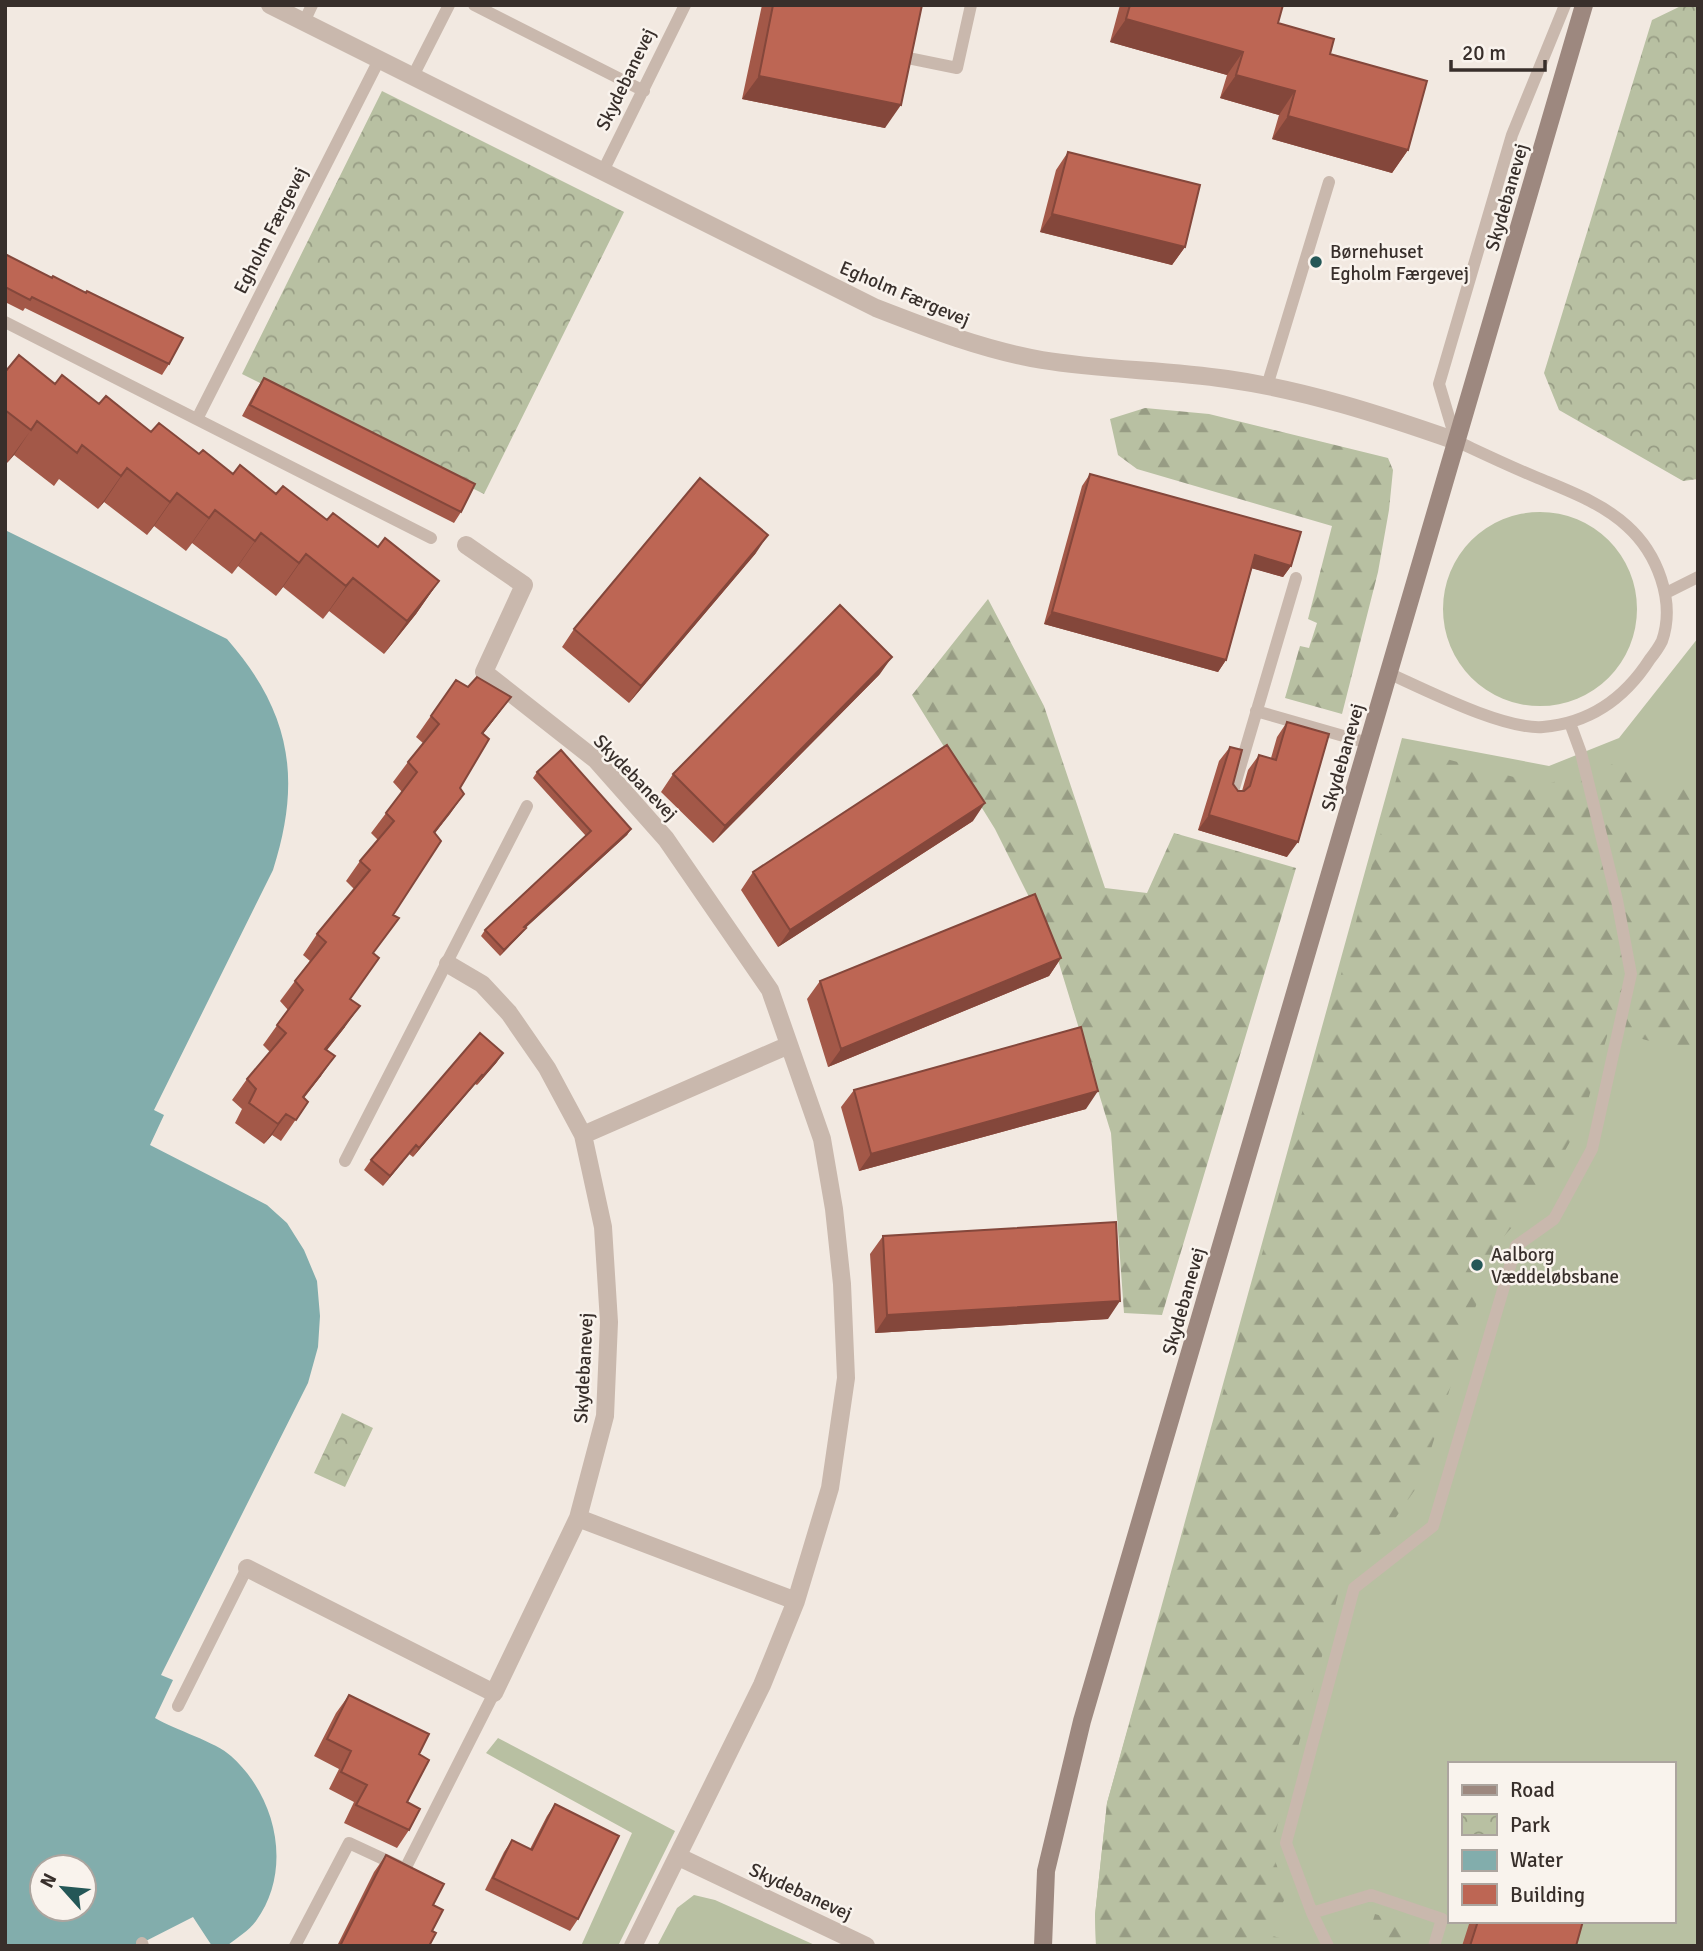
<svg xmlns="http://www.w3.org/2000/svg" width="1703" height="1951" font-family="Signika,sans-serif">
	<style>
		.green { fill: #b8c0a2; fill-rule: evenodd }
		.forest { fill: url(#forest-firs) }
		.park { fill: url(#park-crowns) }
		.water { fill: #82adac; fill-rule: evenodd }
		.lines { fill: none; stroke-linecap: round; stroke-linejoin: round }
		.lane { stroke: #c9b8ad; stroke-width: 12 }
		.street { stroke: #c9b8ad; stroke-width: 18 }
		.secondary { stroke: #9d887f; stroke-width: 18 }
		.wall { fill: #a35848 }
		.shaded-wall { fill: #84473b }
		.building { fill: #bd6654; stroke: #84473b; stroke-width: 2 }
		.poi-dot { fill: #245757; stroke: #f9f3ed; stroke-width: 2.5 }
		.labels { text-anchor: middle; stroke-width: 5; stroke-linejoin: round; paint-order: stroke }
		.street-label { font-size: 19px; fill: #382f2b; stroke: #f9f3ed }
		.poi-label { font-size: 19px; fill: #382f2b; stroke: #f9f3ed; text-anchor: start }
	</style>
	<defs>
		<pattern id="forest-firs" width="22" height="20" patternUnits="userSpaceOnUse" patternTransform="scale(1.75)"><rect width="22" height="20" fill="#b8c0a2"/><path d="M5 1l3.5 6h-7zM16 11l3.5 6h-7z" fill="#979c84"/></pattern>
		<pattern id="park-crowns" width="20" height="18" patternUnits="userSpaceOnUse" patternTransform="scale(1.75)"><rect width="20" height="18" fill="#b8c0a2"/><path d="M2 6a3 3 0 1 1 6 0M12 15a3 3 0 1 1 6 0" fill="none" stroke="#979c84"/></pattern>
	</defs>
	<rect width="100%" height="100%" fill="#f2e9e1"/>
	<path class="green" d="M1443 609a97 97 0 1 1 194 0a97 97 0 1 1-194 0Z
		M1698,638V1946H1096L1095,1915L1107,1803L1402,738L1549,766L1619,738ZM1449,1764H1673V1921H1449Z
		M498,1738L675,1831L618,1946H581L632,1833L486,1753Z
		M694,1895L715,1900L817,1946H657L677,1908Z"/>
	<path class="forest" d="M1145,408L1209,414L1388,458L1393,470L1389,510L1378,572L1342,714L1285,698L1300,646L1309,648L1317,623L1308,619L1332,526L1137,469L1118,455L1110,419Z
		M988,599L1044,706L1105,888L1147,893L1174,833L1296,868L1162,1315L1124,1313L1111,1133L1054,947L995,829L912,695Z
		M1405,748L1544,785L1617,763L1664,804L1698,778V1054L1609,1030L1582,1120L1557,1165L1531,1205L1494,1248L1421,1481L1392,1523L1355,1557L1342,1580L1271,1850L1287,1893L1269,1935L1298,1943L1299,1946H1096L1095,1915L1107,1803Z
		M1375,1914L1426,1929L1421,1946H1365Z"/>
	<path class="park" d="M1683,5L1698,6V479L1683,481L1559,410L1544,373L1652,20Z
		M382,91L624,212L484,494L242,374Z
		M342,1413L373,1428L345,1487L314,1473Z"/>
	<path class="water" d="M5,530L227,639C291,712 302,779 273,870L154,1110L164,1115L150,1145L267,1205L287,1223L304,1250L317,1281L320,1316L318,1347L308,1383L161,1675L173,1680L155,1718C175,1730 216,1742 231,1756C277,1797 293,1870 256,1921C249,1931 236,1938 227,1946H212L193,1917L136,1946H5ZM42,1867H84V1909H42Z"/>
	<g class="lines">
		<path class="lane" d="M474,5L644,91
			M304,22L312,5
			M908,58L957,68L971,5
			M413,76L449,5
			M603,171L685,5
			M5,322L431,538
			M1267,386L1329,182
			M197,419L379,60
			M1666,593L1698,577
			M1388,673C1426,690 1504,730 1543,727C1590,723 1625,698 1650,659C1654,654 1659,647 1662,641C1676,601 1657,553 1627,526C1602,503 1569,491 1538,478C1511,467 1484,454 1456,441L1439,384L1512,135L1565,5
			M1256,711L1368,743
			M1231,798L1296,578
			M345,1161L527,806
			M178,1706L247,1568
			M1312,1913L1371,1895L1442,1919L1434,1946
			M142,1943L143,1946
			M295,1946L349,1843L405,1869L494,1693
			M1328,1946L1312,1913L1286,1843L1324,1700L1354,1588L1433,1526L1516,1246L1554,1219L1592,1149L1631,974L1617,900L1581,753L1570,723"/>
		<path class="street" d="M270,5L876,308C930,329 984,350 1042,360C1103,370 1166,370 1227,379C1305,390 1382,415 1456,441
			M466,545L524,585L484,672L596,760L666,839L770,990L822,1139L834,1209L842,1284L846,1378L830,1488L796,1601L762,1685L633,1946
			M583,1135L789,1045
			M578,1518L796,1601
			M247,1568L494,1693L578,1518L605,1416L609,1322L603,1227L583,1135L547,1068L509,1013L482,984L448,964
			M679,1857L866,1946"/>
		<path class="secondary" d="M1043,1946L1046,1871L1082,1721L1584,5"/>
	</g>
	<path class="wall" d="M762,5H922L885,128L742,99Z
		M1120,5H1283L1278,23L1330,54L1408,150L1392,173L1272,139L1279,115L1220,98L1227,75L1110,42Z
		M1068,152L1185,247L1172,265L1040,232L1056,170Z
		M5,254L169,364L162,375L25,308L23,311L5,302Z
		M5,372L55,384L99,404L151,432L199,454L233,474L276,494L439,581L416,614L384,654L329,611L323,619L283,587L276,596L238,566L232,574L192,543L186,551L154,526L147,535L104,502L98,509L59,479L54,486L14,455L7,463L5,461Z
		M264,378L461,512L454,523L242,416L256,390Z
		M1090,474L1291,566L1283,577L1252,568L1226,660L1218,672L1044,624L1082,486Z
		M756,553L629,703L562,647L574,629Z
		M880,674L713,843L661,792L673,774Z
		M456,680L468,687L511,697L483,734L460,788L464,794L435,833L350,999L345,1027L327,1050L321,1076L304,1098L308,1102L281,1141L272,1135L264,1144L235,1123L242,1109L232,1100L247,1079L270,1052L263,1045L288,1010L280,1001L310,961L303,955L317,934L354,889L346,881L360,861L378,840L371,833L402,792L393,782L408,762L423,743L416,737Z
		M1287,722V857L1198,830L1219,761L1230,747L1233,784L1238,791H1242L1248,770L1259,755L1271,758L1277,737Z
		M537,772L631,829L627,835L525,928L521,934L500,956L481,936L485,930L586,836L533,778Z
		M973,821L778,947L741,890L753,872Z
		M1061,958L1049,976L828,1067L807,999L820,981Z
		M497,1062L477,1085L475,1084L413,1157L409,1154L383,1186L364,1170L371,1160Z
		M854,1090L1086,1109L859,1171L841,1107Z
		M883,1236L1108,1319L875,1333L870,1254Z
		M349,1695L419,1754L407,1802L409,1830L397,1848L344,1823L354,1802L329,1789L339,1769L314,1756L336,1713Z
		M555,1804L578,1919L570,1931L485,1890L504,1852L512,1840L530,1849L547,1816Z
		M386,1855L433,1905L432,1931L429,1946H337L374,1872Z
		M1470,1921H1583L1576,1946H1462Z"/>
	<path class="shaded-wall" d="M1126,19L1243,52L1227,75L1110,42Z
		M1236,75L1295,91L1279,115L1220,98Z
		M759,76L901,105L885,128L742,99Z
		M1288,116L1408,150L1392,173L1272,139Z
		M1052,214L1185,247L1172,265L1040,232Z
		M37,421L14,455L7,463L31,430Z
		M127,468L104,502L98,509L121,476Z
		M177,493L154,526L147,535L170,502Z
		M215,510L192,543L186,551L209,518Z
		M261,533L238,566L232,574L255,541Z
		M768,535L756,553L629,703L641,686Z
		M306,554L283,587L276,596L299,563Z
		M1255,555L1291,566L1283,577L1247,567Z
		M353,578L329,611L323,619L346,586Z
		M439,581L416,614L384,654L407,621Z
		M1052,612L1226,660L1218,672L1044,624Z
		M892,657L880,674L713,843L725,826Z
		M511,697L496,717L467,754L482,733Z
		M464,794L450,814L420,852L434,832Z
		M985,803L973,821L778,947L790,930Z
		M1209,815L1298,842L1287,857L1198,830Z
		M631,829L627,835L520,933L524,927Z
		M526,928L521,934L500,956L504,950Z
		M1061,958L1049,976L828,1067L841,1049Z
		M360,1006L345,1027L311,1070L325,1049Z
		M503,1053L497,1062L477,1085L483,1076Z
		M335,1056L321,1076L288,1117L303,1097Z
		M482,1075L475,1084L413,1157L419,1148Z
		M1098,1091L1086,1109L859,1171L871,1154Z
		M286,1114L272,1135L264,1144L278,1124Z
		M416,1145L409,1154L383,1186L390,1176Z
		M1120,1301L1108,1319L875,1333L887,1315Z"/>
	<path class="building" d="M773,5H922L901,105L759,76Z
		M1130,5H1283L1278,23L1334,39L1330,54L1427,81L1408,150L1288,116L1295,91L1236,75L1243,52L1126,19Z
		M1068,152L1200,185L1185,247L1052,214Z
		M5,254L52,278L53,276L86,293L87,291L183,338L169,364L32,297L30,300L5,287Z
		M19,355L55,384L62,375L99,404L106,396L151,432L159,423L199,454L203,450L233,474L240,465L276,494L283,486L327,520L333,513L378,547L385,538L439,581L407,621L353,578L346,586L306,554L299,563L261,533L255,541L215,510L209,518L177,493L170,502L127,468L121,476L82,445L77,453L37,421L31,430L5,410V372Z
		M264,378L475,484L461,512L250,405Z
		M1090,474L1301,532L1291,566L1255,555L1226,660L1052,612Z
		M700,478L768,535L641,686L574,629Z
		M840,605L892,657L725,826L673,774Z
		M477,677L511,697L482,733L489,739L460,788L464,794L434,832L441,841L393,915L399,918L373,953L379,958L350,999L360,1006L325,1049L335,1056L303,1097L308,1102L296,1120L286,1114L278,1124L249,1103L256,1089L247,1079L286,1033L277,1025L303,990L295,981L326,942L317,934L370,870L360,861L394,821L386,813L417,772L408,762L439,724L431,716L456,680L468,687Z
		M1287,722L1329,734L1298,842L1209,815L1230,747L1242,750L1233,784L1238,791H1244L1250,786L1259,755L1276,760Z
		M947,745L985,803L790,930L753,872Z
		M561,750L631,829L524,927L526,928L504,950L485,930L591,831L537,772Z
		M1035,894L1061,958L841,1049L820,981Z
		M1081,1027L1098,1091L871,1154L854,1090Z
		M480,1033L503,1053L483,1076L482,1075L419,1148L416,1145L390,1176L371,1160Z
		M1116,1222L1120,1301L887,1315L883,1236Z
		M349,1695L429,1734L419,1754L429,1760L407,1802L420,1809L409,1830L356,1805L367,1785L341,1772L351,1751L327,1739Z
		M555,1804L619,1836L578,1919L493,1878L512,1840L532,1850Z
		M386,1855L444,1884L433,1905L443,1910L432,1931L436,1933L429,1946H340Z
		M1478,1921H1583L1576,1946H1470Z"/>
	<g class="poi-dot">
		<circle cx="1316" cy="262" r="7"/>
		<circle cx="1477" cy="1265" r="7"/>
	</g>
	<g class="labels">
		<g class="street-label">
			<text transform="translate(625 79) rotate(-64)" y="7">Skydebanevej</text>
			<text transform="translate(1506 197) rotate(-74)" y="7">Skydebanevej</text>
			<text transform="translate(270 230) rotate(-63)" y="7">Egholm Færgevej</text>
			<text transform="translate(905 293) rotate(23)" y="7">Egholm Færgevej</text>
			<text transform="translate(1342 757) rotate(-74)" y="7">Skydebanevej</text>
			<text transform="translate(636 777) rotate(46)" y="7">Skydebanevej</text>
			<text transform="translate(1183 1301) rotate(-74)" y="7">Skydebanevej</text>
			<text transform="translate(583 1368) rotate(-87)" y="7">Skydebanevej</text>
			<text transform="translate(801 1891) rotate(25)" y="7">Skydebanevej</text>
		</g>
		<g class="poi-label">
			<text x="1330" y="258">Børnehuset<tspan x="1330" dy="22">Egholm Færgevej</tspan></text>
			<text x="1491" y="1261">Aalborg<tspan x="1491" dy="22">Væddeløbsbane</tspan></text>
		</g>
	</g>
	<rect width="1703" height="1951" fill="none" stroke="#382f2b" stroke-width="14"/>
	<rect x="1448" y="1762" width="228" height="161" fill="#f9f3ed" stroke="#aca59f" stroke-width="2"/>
	<rect x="1462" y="1785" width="35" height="10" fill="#9d887f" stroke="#aca59f" stroke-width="2"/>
	<text x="1510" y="1797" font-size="21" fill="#382f2b">Road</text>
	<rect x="1462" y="1814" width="35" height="21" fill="url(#park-crowns)" stroke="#aca59f" stroke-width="2"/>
	<text x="1510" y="1832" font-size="21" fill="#382f2b">Park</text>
	<rect x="1462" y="1850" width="35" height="21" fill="#82adac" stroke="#aca59f" stroke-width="2"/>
	<text x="1510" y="1867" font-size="21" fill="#382f2b">Water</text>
	<rect x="1462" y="1884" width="35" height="21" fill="#bd6654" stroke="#aca59f" stroke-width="2"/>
	<text x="1510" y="1902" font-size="21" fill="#382f2b">Building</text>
	<g transform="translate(63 1888) rotate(297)"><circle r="33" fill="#f9f3ed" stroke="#aca59f" stroke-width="2"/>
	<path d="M0-5L12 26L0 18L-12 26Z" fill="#245757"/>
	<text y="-10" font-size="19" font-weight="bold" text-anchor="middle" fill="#382f2b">N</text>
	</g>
	<path d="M1451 60v10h94v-10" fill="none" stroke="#382f2b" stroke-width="3.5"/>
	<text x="1462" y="60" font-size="21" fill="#382f2b" stroke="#f9f3ed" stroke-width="5" paint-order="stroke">20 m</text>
</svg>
